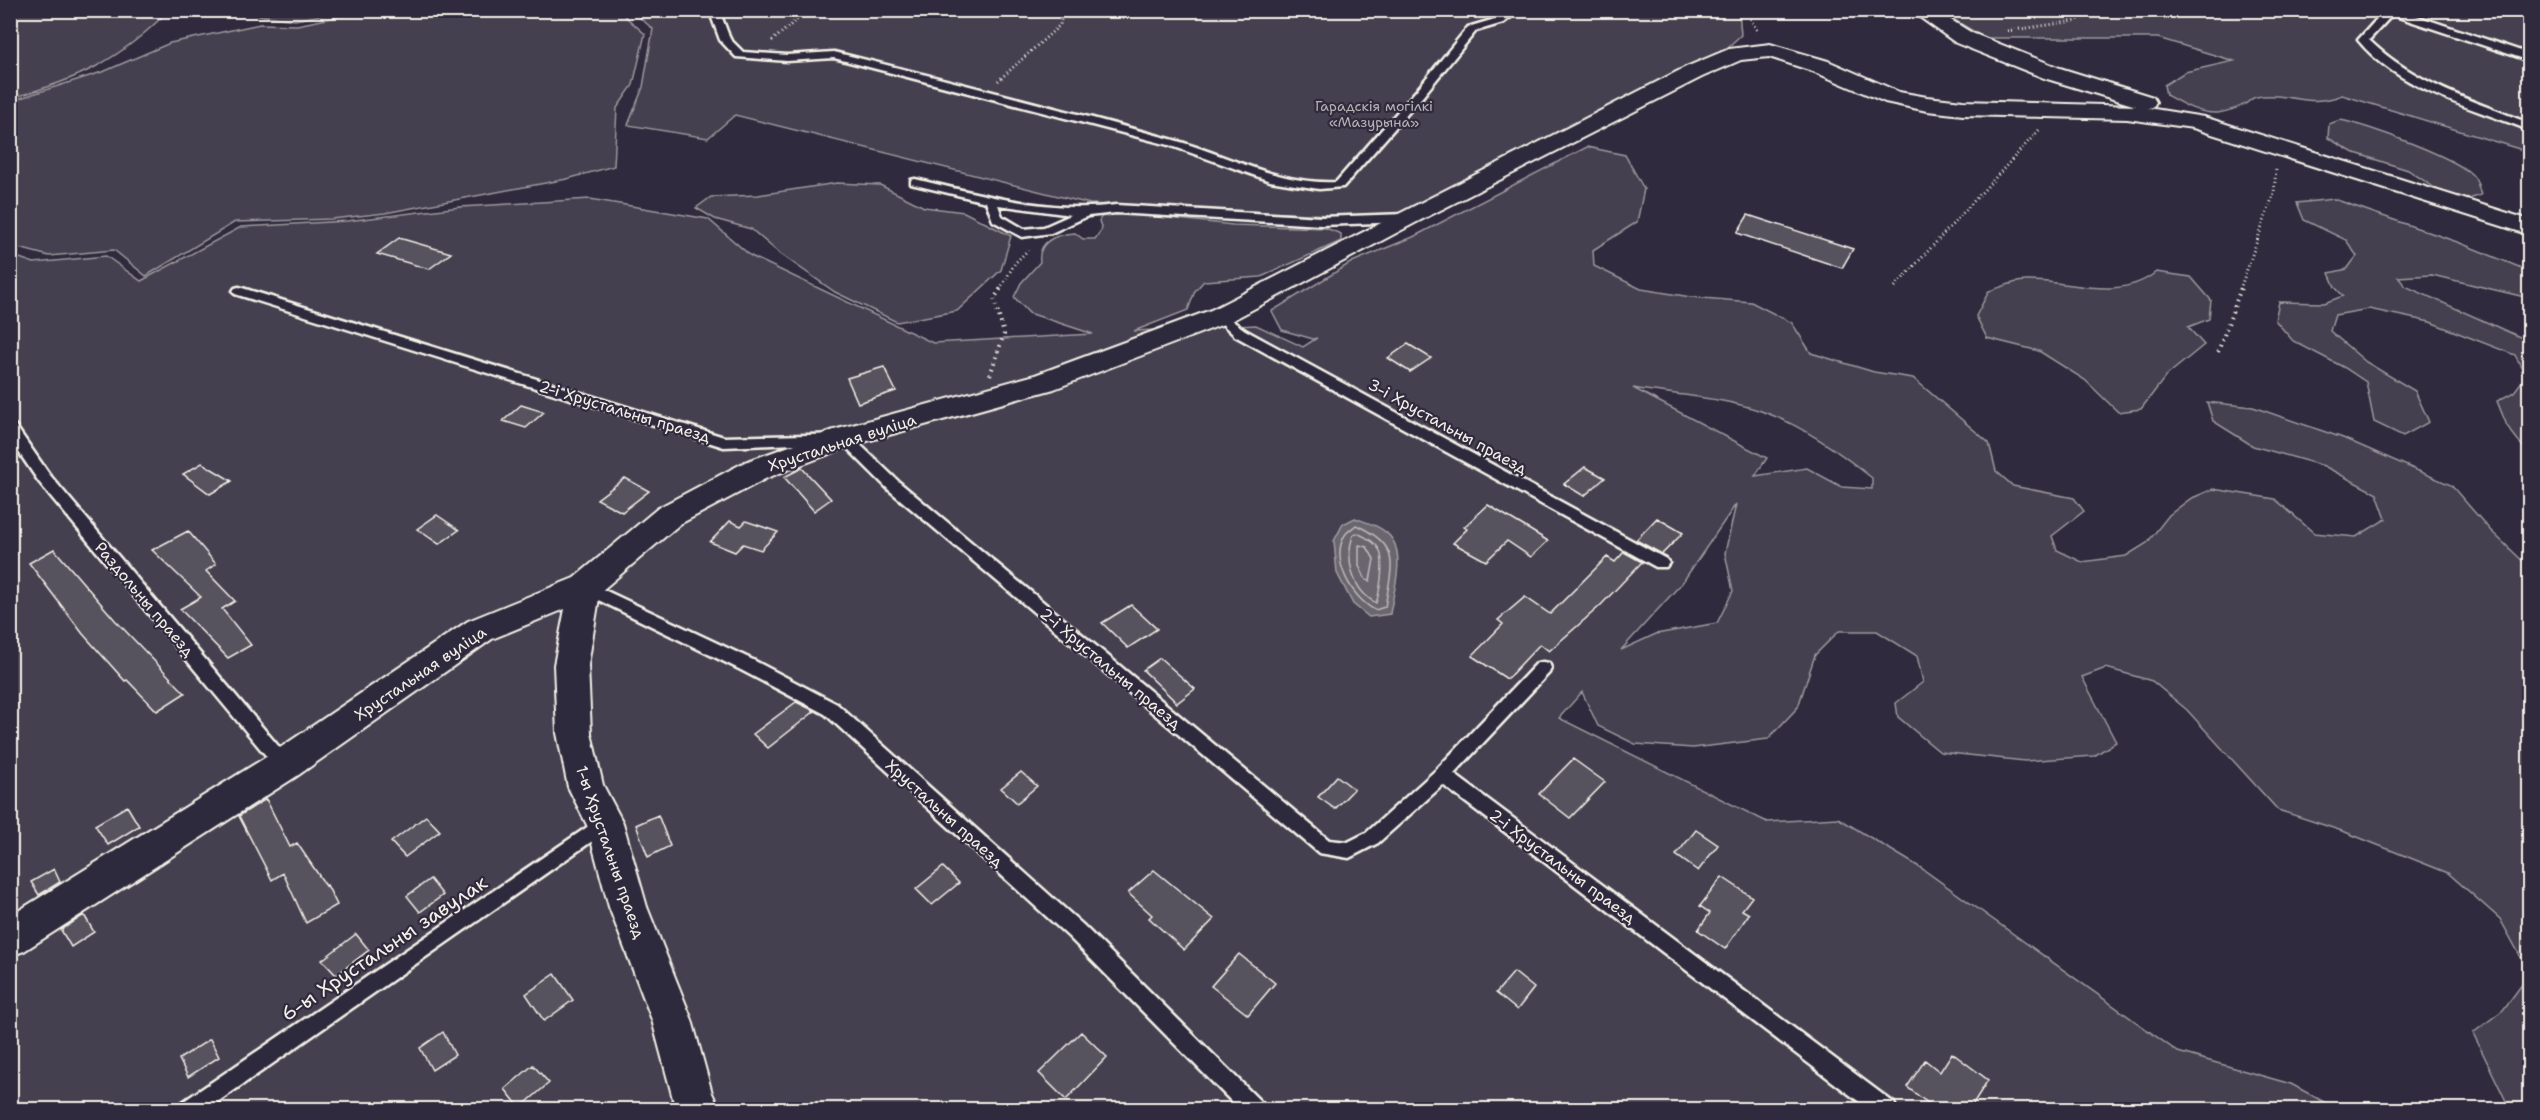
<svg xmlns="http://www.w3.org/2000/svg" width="2540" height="1120" font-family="'Shantell Sans',sans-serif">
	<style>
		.green { fill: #454050; stroke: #9c989c; stroke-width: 1.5; fill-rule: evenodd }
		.water { fill: #6a6670; stroke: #a19ea0; stroke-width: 1.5 }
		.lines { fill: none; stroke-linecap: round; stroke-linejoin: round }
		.shore { stroke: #bdb9b8; stroke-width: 1.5 }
		.building { fill: #56525f; stroke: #f4f1e8; stroke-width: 1.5 }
		.service-casing { stroke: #f4f1e8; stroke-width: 5 }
		.minor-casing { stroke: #f4f1e8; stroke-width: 4 }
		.path-far1 { stroke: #f4f1e8; stroke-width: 3; stroke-dasharray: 1 3; stroke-linecap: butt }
		.path { stroke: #f4f1e8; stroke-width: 4; stroke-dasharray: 1.5 4.5; stroke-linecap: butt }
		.service { fill: #2f2a3d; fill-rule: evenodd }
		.minor { fill: #2f2a3d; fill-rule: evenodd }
		.labels { text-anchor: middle; stroke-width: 4.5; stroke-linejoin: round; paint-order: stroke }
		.far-park-label { font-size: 14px; fill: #b7b3b3; stroke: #2f2a3d }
		.street-label { font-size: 16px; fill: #f4f1e8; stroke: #2f2a3d }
		.near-street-label { font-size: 20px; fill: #f4f1e8; stroke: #2f2a3d }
	</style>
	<rect width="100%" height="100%" fill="#2f2a3d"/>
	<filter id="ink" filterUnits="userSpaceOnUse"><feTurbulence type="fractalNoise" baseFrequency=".0167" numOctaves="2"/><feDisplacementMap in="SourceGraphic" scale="12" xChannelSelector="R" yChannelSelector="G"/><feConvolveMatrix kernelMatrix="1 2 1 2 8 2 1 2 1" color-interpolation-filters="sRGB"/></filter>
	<g filter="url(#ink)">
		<path class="green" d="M11,10H168V11C119,61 77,80 11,98Z
			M228,11L345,10V11L295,20Z
			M367,11H619L645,34L633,85L617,108L614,166L567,179L385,213L332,219L235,222L146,276L114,250L49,256L11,246V101L105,71L170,43L260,24L297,25Z
			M632,11H1739L1741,35L1728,47L1397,218L1090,204L735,115L708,138L628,125L643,87L653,29Z
			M1939,11H2529V152L2342,95C2308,109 2289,91 2256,97C2251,98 2249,102 2245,104C2239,108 2225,112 2218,113C2199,114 2182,104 2166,95L2164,85L2185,72L2234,61L2158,38H1985Z
			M2340,120C2364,124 2461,159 2474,177C2478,181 2479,190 2481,195L2466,200L2444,194L2408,170L2352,152L2328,138L2329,124Z
			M1587,147L1625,155L1644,189L1637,222L1593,250L1594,266L1641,289L1691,297L1751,302L1792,323L1811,353L1874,372L1913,378L1989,443L1996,471L2013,486L2074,498L2084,511L2052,536L2057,550L2082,562L2126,556L2147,543L2169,515L2190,499L2213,489L2275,499L2314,533L2356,537L2386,519L2377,494L2324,466L2253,446L2213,421L2207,402L2253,407L2343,438L2451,485L2490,530L2529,567V972L2500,919L2448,873L2345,832L2278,810L2187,710L2152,681L2106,668L2082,677L2116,742L2094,756L2025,761L1940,752L1898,717L1896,703L1923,682L1917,656L1877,631H1839L1815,655L1798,707L1768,739L1693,748L1635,744L1598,726L1582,692L1559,718L1767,822L1838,818L1921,868L2178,1052L2291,1084L2337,1109L11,1110V255L34,263L106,256L141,281L241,227L347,221L460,207L590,199L708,219L751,256L933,343L1093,334L1029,313L1014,297L1021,283L1040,262C1037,241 1057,234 1075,233L1083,239H1095L1102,229L1099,221L1101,217L1122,213L1233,225L1326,228L1341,234V241L1261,277L1204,281L1195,291L1188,310L1134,331L1256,325L1303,347L1317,338L1313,339L1282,330L1272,311L1352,262L1413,237ZM1633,388C1675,395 1721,397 1761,411C1802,425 1838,451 1872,478V489L1842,487L1807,468L1755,476L1767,458ZM1736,504L1725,553L1733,591L1717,623L1656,634L1621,650L1682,583Z
			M837,183L880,185L924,207L964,212L1011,236L1001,270L957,311L897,322L835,292L779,253L751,229L715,219L696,208L711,197L758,195Z
			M2334,199L2460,243L2529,271V298L2432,275L2398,277L2405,286L2529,341V455L2507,426L2497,401L2514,392L2526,376L2515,355L2430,322L2369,309L2335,315L2330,331L2366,362L2415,391L2429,422L2403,436L2374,422L2366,382L2345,368L2293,341L2275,320L2279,302L2324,303L2343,296L2335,287L2329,273L2347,269L2357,256L2346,240L2304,220L2297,203Z
			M2156,272L2191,277L2211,300L2209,319L2188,327L2204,345L2166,376L2141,409L2118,412L2085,380L2039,351L1987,338L1976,316L1989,291C2000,288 2013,281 2025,281C2068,279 2118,303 2156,272Z
			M2529,975V1109H2515L2508,1105L2473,1033L2503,1010Z"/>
		<path class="water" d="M1355,518C1368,523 1384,527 1392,539C1405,558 1393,593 1390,614L1369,617L1353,604L1337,573L1334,541L1343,524Z"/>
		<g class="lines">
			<path class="shore" d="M1356,525C1402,546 1392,564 1385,607L1375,610C1352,598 1330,560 1345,535C1347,531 1353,528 1356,525Z
				M1357,533C1382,544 1384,552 1381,579C1380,587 1379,595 1376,603C1352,590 1345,560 1353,535Z
				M1359,545L1367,547L1374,559L1370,581L1366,580L1359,566Z"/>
		</g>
		<path class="building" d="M1748,215L1853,249L1842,268L1737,233Z
			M399,238L451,253L429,269L377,254Z
			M1408,344L1431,358L1410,372L1388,358Z
			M884,367L896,391L858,403L847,378Z
			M521,405L544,412L526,428L503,421Z
			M202,463L232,481L210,494L183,474Z
			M1585,467L1605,478L1584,496L1564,484Z
			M802,468L831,499L814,511L784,477Z
			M625,478L649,491L622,512L597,499Z
			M1488,505L1525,527L1548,541L1531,557L1507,541L1486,561L1453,543L1467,529L1464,527Z
			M437,515L459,530L439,544L417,529Z
			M1657,518L1683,533L1662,554L1636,540Z
			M730,521L741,526L746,521L778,532L761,550L743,544L735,552L710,542Z
			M188,531L216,564L206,571L235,601L222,609L251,645L228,658L180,609L201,597L152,550Z
			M54,549L115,620L185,693L157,711L127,680L125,681L83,634L29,563Z
			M1624,552L1642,562L1600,606L1549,651L1540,644L1507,679L1472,656L1503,624L1498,620L1525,597L1550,614L1607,557L1615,562Z
			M1131,605L1157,629L1128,648L1102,623Z
			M1160,658L1195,689L1177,703L1143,670Z
			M796,702L815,711L768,748L753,734Z
			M1573,759L1605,782L1570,818L1539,794Z
			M1021,772L1037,786L1017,803L1001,788Z
			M1337,776L1354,789L1335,809L1318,797Z
			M266,799L290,847L297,843L326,886L327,885L337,905L306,923L283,873L272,880L239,816Z
			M127,806L139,826L108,845L95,825Z
			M658,815L670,846L648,857L636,825Z
			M426,816L440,831L405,857L391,842Z
			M1696,830L1718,845L1698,871L1676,855Z
			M943,867L959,883L932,905L916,889Z
			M54,869L60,882L39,895L31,882Z
			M1154,870L1214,919L1184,950L1149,918L1152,915L1128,893Z
			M1722,877L1752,897L1742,910L1749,914L1725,949L1698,930L1710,913L1700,906Z
			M430,879L443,895L420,912L407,896Z
			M84,915L94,932L71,947L61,930Z
			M356,934L369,950L336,975L322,960Z
			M1239,954L1275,983L1248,1015L1211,986Z
			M1514,972L1534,988L1517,1010L1496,993Z
			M555,974L573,1000L544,1021L526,994Z
			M443,1032L455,1055L432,1070L420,1048Z
			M1081,1032L1107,1057L1066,1100L1039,1073Z
			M210,1039L219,1057L188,1077L179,1059Z
			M1952,1053L1988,1080L1969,1110H1937L1907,1087L1925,1060L1940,1072Z
			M533,1065L549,1083L520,1108L505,1089Z"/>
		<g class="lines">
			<defs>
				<path id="service" d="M709,10H719L730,39L743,52L787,55L834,52C947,80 1061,109 1174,140C1228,155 1278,185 1336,182L1415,92L1468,27L1495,19L1508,10H1520L1503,23L1476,31L1423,96L1343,187L1319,189L1270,181L1169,145L834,58L787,61L736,57L720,40Z
					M2385,10H2399L2530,54V61L2392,15L2369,40C2413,83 2473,101 2529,123L2530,134L2521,127C2466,106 2397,88 2358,40Z
					M915,179C980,194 1049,214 1116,205L1321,217L1406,214L1412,218L1406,222L1321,225L1116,213L1088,216L1051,233L1022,237L993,221L986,202L911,184V180ZM998,205L1071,215L1044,227L1024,229L1002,216Z
					M239,287L724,437L849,434L899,482L1329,840L1348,842L1366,833L1436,770L1537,663L1543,662L1549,663L1551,668L1549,673L1454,774L1894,1103L1897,1110H1870L1443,785L1378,843L1349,858L1319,853L889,490L841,442L724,447L235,294L233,291L235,288Z
					M1220,312L1245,330L1666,559L1669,563L1666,567H1656L1235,336L1214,316Z
					M10,423L15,425L49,474L290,760L292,765L290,770L284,772L278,770L39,482L10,439Z
					M585,581L753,660L837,704L1083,925L1262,1103L1265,1110H1240L1069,937L825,714L741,670L580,591L577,587L580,583Z
					M605,815L611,818L614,823L611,828L206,1110H178L181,1103Z"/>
				<path id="minor" d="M1910,10H1935L1972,33L2060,68L2153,97L2156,102L2153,107L2148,108L2204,117L2530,220V235L2193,128L2127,119L1963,115L1927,111L1885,102L1812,71L1769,57L1741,60L1702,77L1415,223L1229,322L1054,389L853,445L767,478L680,524L600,592L588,665L591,733L603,785L623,823L647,907L692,1020L712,1093L720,1110H676L652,1020L609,907L587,825L568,787L557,733L554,665L565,609L492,639L297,776L24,951L10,956V916L271,754L468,621L574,578L658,508L745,462L834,430L1035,375L1211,310L1686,67L1729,49L1770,44L1828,61L1899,92L1927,97L1963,101L2136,106L2044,78L1956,43Z"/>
			</defs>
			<use href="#service" class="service-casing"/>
			<use href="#minor" class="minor-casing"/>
			<path class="path-far1" d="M1749,10L1746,11L1758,32
				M2007,31L2075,21L2099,10
				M772,41L808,10
				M998,81L1060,25L1063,10
				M1895,287L2040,129
				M1000,289L1015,263L1028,250
				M2240,289L2274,193L2276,168"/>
			<path class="path" d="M2218,352L2241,288
				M990,375L1004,334L994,299L1001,288"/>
			<use href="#service" class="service"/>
			<use href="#minor" class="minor"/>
		</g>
	</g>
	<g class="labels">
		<g class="far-park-label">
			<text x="1374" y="111">Гарадскія могілкі<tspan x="1374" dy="16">«Мазурына»</tspan></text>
		</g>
		<g class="street-label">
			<text transform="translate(625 411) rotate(17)" y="6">2-і Хрустальны праезд</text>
			<text transform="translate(1448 426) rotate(29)" y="6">3-і Хрустальны праезд</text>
			<text transform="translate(842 442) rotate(-18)" y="6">Хрустальная вуліца</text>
			<text transform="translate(145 599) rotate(50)" y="6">Раздольны праезд</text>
			<text transform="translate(1111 668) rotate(40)" y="6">2-і Хрустальны праезд</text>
			<text transform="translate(420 673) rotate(-34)" y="6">Хрустальная вуліца</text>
			<text transform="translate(945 813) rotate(42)" y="6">Хрустальны праезд</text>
			<text transform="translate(611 852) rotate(71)" y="6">1-ы Хрустальны праезд</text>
			<text transform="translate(1563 866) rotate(37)" y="6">2-і Хрустальны праезд</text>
		</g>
		<g class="near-street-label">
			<text transform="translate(384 948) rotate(-34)" y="7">6-ы Хрустальны завулак</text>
		</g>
	</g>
	<rect width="2540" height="1120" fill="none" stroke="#2f2a3d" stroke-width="36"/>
	<rect x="18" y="18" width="2504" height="1084" fill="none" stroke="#f4f1e8" stroke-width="2" filter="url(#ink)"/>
</svg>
